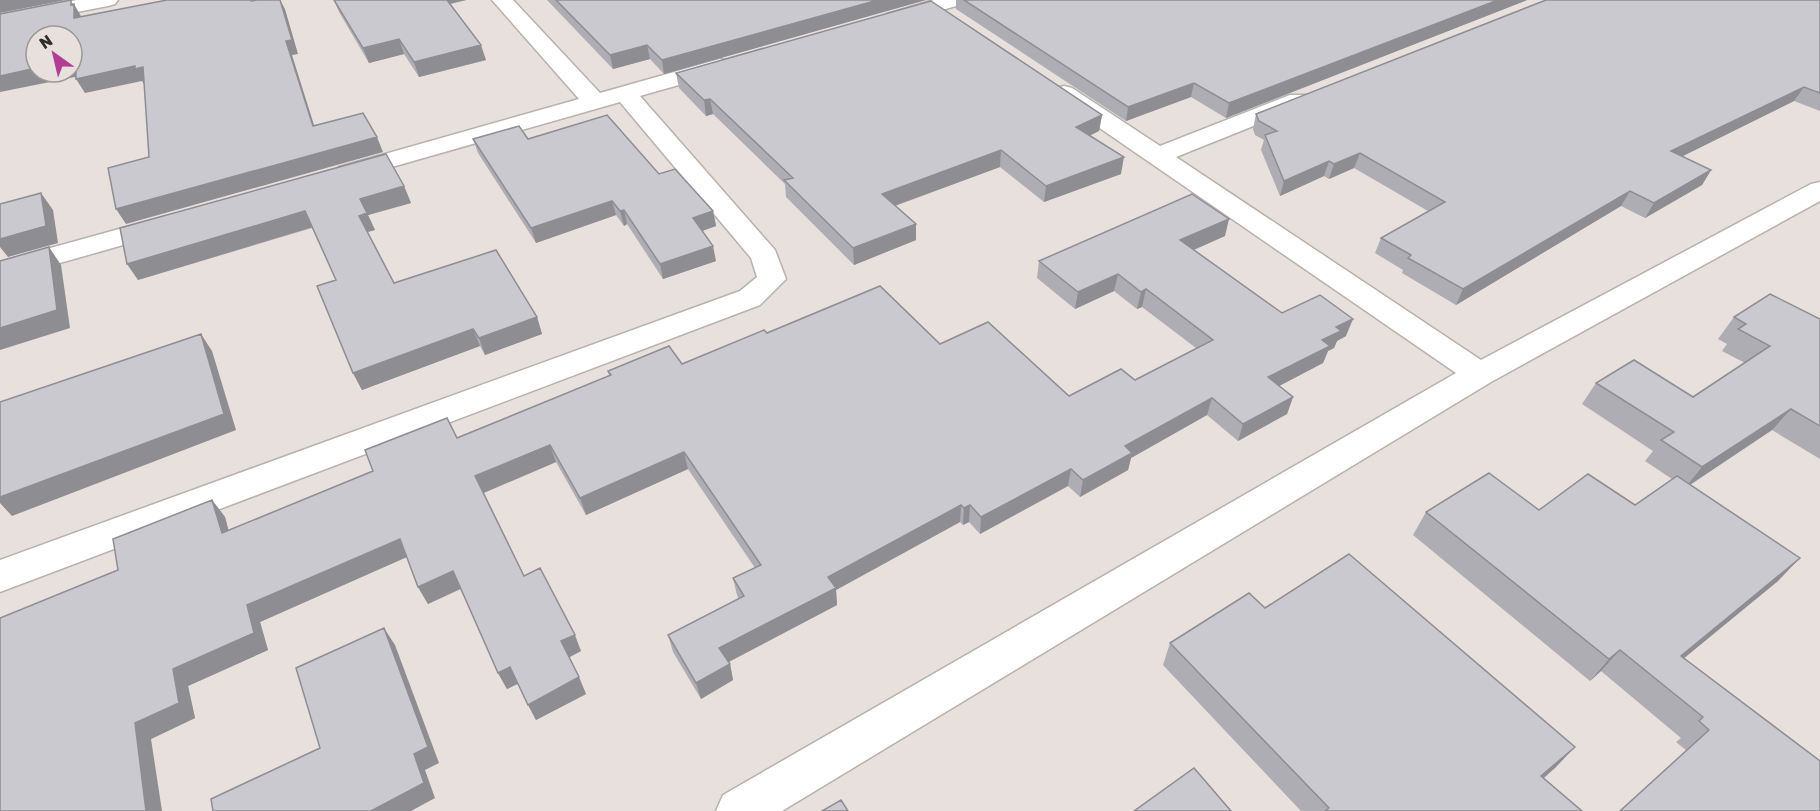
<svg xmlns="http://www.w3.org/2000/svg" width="1820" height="811" font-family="Rubik,sans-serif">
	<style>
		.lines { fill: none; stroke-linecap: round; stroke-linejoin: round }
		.minor-casing { stroke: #b8b1ae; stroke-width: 3 }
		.minor { fill: #fff; fill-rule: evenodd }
		.wall { fill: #aeadb3 }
		.shaded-wall { fill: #8d8d92 }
		.building { fill: #cac9d0; stroke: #8d8d92; stroke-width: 1.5 }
	</style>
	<rect width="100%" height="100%" fill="#e7e0dc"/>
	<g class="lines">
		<defs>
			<path id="minor" d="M77,0H118L115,4L108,6L0,27V15Z
				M492,0H513L600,93L720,59L728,61L731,66L728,71L640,96L775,250L786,279L760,305L0,592V560L740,291L757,277L751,258L620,102L357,177L348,180L339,177L335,172L339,167L579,99Z
				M934,0H966L963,4L894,24L887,22L884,18L887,14Z
				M1064,86L1072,88L1160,146L1290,95H1306L1310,100L1306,105L1176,157L1481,360L1811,184L1820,182V201L1491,382L782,811H716L723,795L1456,373L1056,98L1052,93L1056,88Z
				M166,216L176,218L180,224L176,230L0,280V262Z"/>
		</defs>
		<use href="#minor" class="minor-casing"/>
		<use href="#minor" class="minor"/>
	</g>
	<path class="wall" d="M334,0H466L450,4L486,60L419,77L404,54L369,63L339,12Z
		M547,0H926L664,74L650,59L613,69Z
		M956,0H1527L1226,118L1191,97L1126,121L956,9Z
		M1820,0V111L1794,101L1682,156L1711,170L1702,185L1645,218L1621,206L1456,305L1402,273L1403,270L1375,253L1381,238L1428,211L1354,168L1329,179L1324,176L1280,196L1261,150L1264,140L1255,135L1253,129L1256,114Z
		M676,73L1102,115L1099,131L1089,136L1121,174L1044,202L1000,167L895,206L916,240L854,265L786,197L785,184L713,114L706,116L679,88Z
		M473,139L659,174L713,211L716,226L702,231L716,261L663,279L627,224L624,226L616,215L536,243L478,153Z
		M404,186L411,203L368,215L375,230L368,232L394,283L537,317L542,334L485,355L480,346L362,390L353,373L336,280L312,228L138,280Z
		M1225,236L1194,250L1282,313L1346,336L1337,341L1334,348L1328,351L1323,363L1279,386L1293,397L1287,414L1238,441L1207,415L1131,458L1128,470L1080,497L1068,486L980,534L969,522L963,525L960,522L836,590L837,605L728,662L730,664L733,680L701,699L673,652L668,635L739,599L737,595L733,578L755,568L688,469L586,515L556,462L484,493L524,576L581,651L569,657L586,694L536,720L518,684L507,689L498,673L461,589L428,604L418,587L407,557L260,622L268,650L188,686L195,718L151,739L118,570L212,500L225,517L228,530L609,376L608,371L682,364L767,333L940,344L1069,396L1135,380L1196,348L1142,307L1137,309L1114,291L1075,309L1037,278L1039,261Z
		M1734,317L1820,319V459L1772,430L1690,485L1778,581L1683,658L1820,761L1686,750L1676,742L1681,738L1601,671L1590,681L1413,535L1426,512L1539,510L1635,505L1672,479L1645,461L1653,451L1582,404L1596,383L1693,397L1745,363L1722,351L1727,344L1718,339Z
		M1265,608L1556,767L1544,778L1582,811H1301L1163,665L1170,643Z"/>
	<path class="shaded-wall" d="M0,0H66L0,13Z
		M71,0L74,7V4L82,18H74Z
		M280,0L285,9L298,54L292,55L319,141L313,126L286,41Z
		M443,0H466L445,5Z
		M878,0H926L664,74L662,60Z
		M1498,0H1527L1226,118L1229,103Z
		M399,39L404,54L369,63L363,48Z
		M481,45L486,60L419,77L414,62Z
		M647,45L650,59L613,69L610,55Z
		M76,60L85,75L0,92V76L36,68V72H72V61Z
		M135,66L143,67L151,82L144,84L142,81L85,93L76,79Z
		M1194,83L1191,97L1126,121L1128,107Z
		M1804,87L1794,101L1663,166L1671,151Z
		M710,99L713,114L706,116L704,100Z
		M1102,115L1099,131L1074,143L1076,127Z
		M377,137L383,152L126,224L116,209Z
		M1001,150L1000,167L883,210L882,194Z
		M1360,153L1354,168L1329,179L1334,164Z
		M1124,157L1121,174L1044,202L1046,186Z
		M1329,161L1324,176L1280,196L1284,181Z
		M1711,170L1702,185L1645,218L1654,203Z
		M404,186L411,203L368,215L375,230L367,232L359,216L360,199Z
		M1630,191L1621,206L1456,305L1463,289Z
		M41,193L53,210L58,243L8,257L0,247V239Z
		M612,201L616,215L536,243L531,228Z
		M624,210L627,224L624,226L620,211Z
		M305,211L313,227L138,280L127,264Z
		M713,211L716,226L696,233L693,218Z
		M1229,219L1225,236L1177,257L1180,240Z
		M916,224V240L854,265L853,248Z
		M713,246L716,261L663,279L660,264Z
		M49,247L61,265L70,328L0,350V328Z
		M1118,274L1114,291L1075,309L1078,292Z
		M1146,289L1142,307L1137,309L1141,292Z
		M537,317L542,334L485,355L479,338Z
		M1353,319L1346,336L1337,341L1334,348L1328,351L1323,363L1262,395L1268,377L1322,340L1336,327Z
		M473,329L480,346L362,390L353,373Z
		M201,334L212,351L236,430L12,516L0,503V497Z
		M1293,397L1287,414L1238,441L1243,424Z
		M1212,398L1207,415L1131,458L1128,470L1080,497L1083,480L1125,446Z
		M1791,409L1772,430L1685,488L1702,467Z
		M550,445L556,462L483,493L475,476Z
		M684,452L688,469L586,515L580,498Z
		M1071,469L1068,486L980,534L981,517Z
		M212,500L225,517L234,550L222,533Z
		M961,505L960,522L836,590L837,605L723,665L719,648L828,577Z
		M970,505L969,522L963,525L964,508Z
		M400,539L409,556L260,622L268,650L188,686L195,718L151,739L162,811H146L135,723L173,669L247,605Z
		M1800,558L1778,581L1660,678L1681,656Z
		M453,571L462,588L428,604L418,587Z
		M384,628L395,645L439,763L425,770L435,798L411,811H371L414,754Z
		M575,635L581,651L568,658L561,641Z
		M1620,650L1601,671L1590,681L1609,659Z
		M730,664L733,680L701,699L696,683Z
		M510,667L519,683L507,689L498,673Z
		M579,677L586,694L536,720L528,705Z
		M1575,747L1556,767L1523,796L1541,776Z"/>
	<path class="building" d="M71,0V5L74,4V18L167,0H250L251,1L257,0H280L292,40L286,41L313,126L363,113L377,137L116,209L108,168L149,157L143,67L135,69V66L76,79V60L72,61V36H36V68L0,76V14Z
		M334,0H447L481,45L414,62L399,39L363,48Z
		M556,0H878L662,60L647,45L610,55Z
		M964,0H1498L1229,103L1194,83L1128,107Z
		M1546,0H1820V93L1804,87L1671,151L1711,170L1654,203L1630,191L1463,289L1408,258L1411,255L1381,238L1445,202L1360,153L1334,164L1329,161L1284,181L1265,135L1277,131L1259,121L1256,114Z
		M931,1L1102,115L1076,127L1124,157L1046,186L1001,150L882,194L916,224L853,248L784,180L793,178L710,99L704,100L676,73Z
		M607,115L659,174L675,169L713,211L693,218L713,246L660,264L624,210L620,211L612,201L531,228L473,139L519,126L528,139Z
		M386,154L404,186L360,199L367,213L359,216L394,283L496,250L537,317L479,338L473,329L353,373L317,286L336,280L305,211L127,264L120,228Z
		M41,193L46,226L0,239V204Z
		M1192,194L1229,219L1180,240L1282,313L1320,295L1353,319L1336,327L1341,331L1322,340L1330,346L1268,377L1293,397L1243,424L1212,398L1125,446L1132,453L1083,480L1071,469L981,517L970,505L964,508L961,505L828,577L836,588L719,648L730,664L696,683L668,635L744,596L733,578L761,565L684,452L580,498L550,445L475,476L524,576L540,568L575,635L561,641L579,677L528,705L510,667L498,673L453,571L418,587L400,539L247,605L254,633L173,669L179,703L135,723L146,811H0V618L118,570L113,539L212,500L222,533L373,471L365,450L447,418L457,438L611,375L608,371L669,346L682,364L764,330L767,333L880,286L940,344L988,322L1069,396L1121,369L1135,380L1213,340L1146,289L1141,292L1118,274L1078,292L1039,261Z
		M49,247L57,310L0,328V261Z
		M1770,294L1820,319V426L1791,409L1702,467L1661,440L1674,432L1596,383L1634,360L1693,397L1770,346L1738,329L1746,324L1734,317Z
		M201,334L224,414L0,497V402Z
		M1489,473L1539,510L1588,474L1635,505L1677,476L1800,558L1681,656L1820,761V811H1620L1709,730L1699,721L1703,717L1620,650L1609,659L1426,512Z
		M1349,554L1575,747L1541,776L1582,811H1325L1329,808L1170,643L1249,593L1265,608Z
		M384,628L428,747L414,754L424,783L371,811H213L211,799L320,748L296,668Z
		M1194,768L1231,811H1134Z
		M841,800L848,811H822Z"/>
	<g transform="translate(54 54) rotate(326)"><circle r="28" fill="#e7e0dc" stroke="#9d9895" stroke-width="1.5"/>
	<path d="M0-4.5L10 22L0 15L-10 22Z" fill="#b33d95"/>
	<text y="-9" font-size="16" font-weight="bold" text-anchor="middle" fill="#2f2d2b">N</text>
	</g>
</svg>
